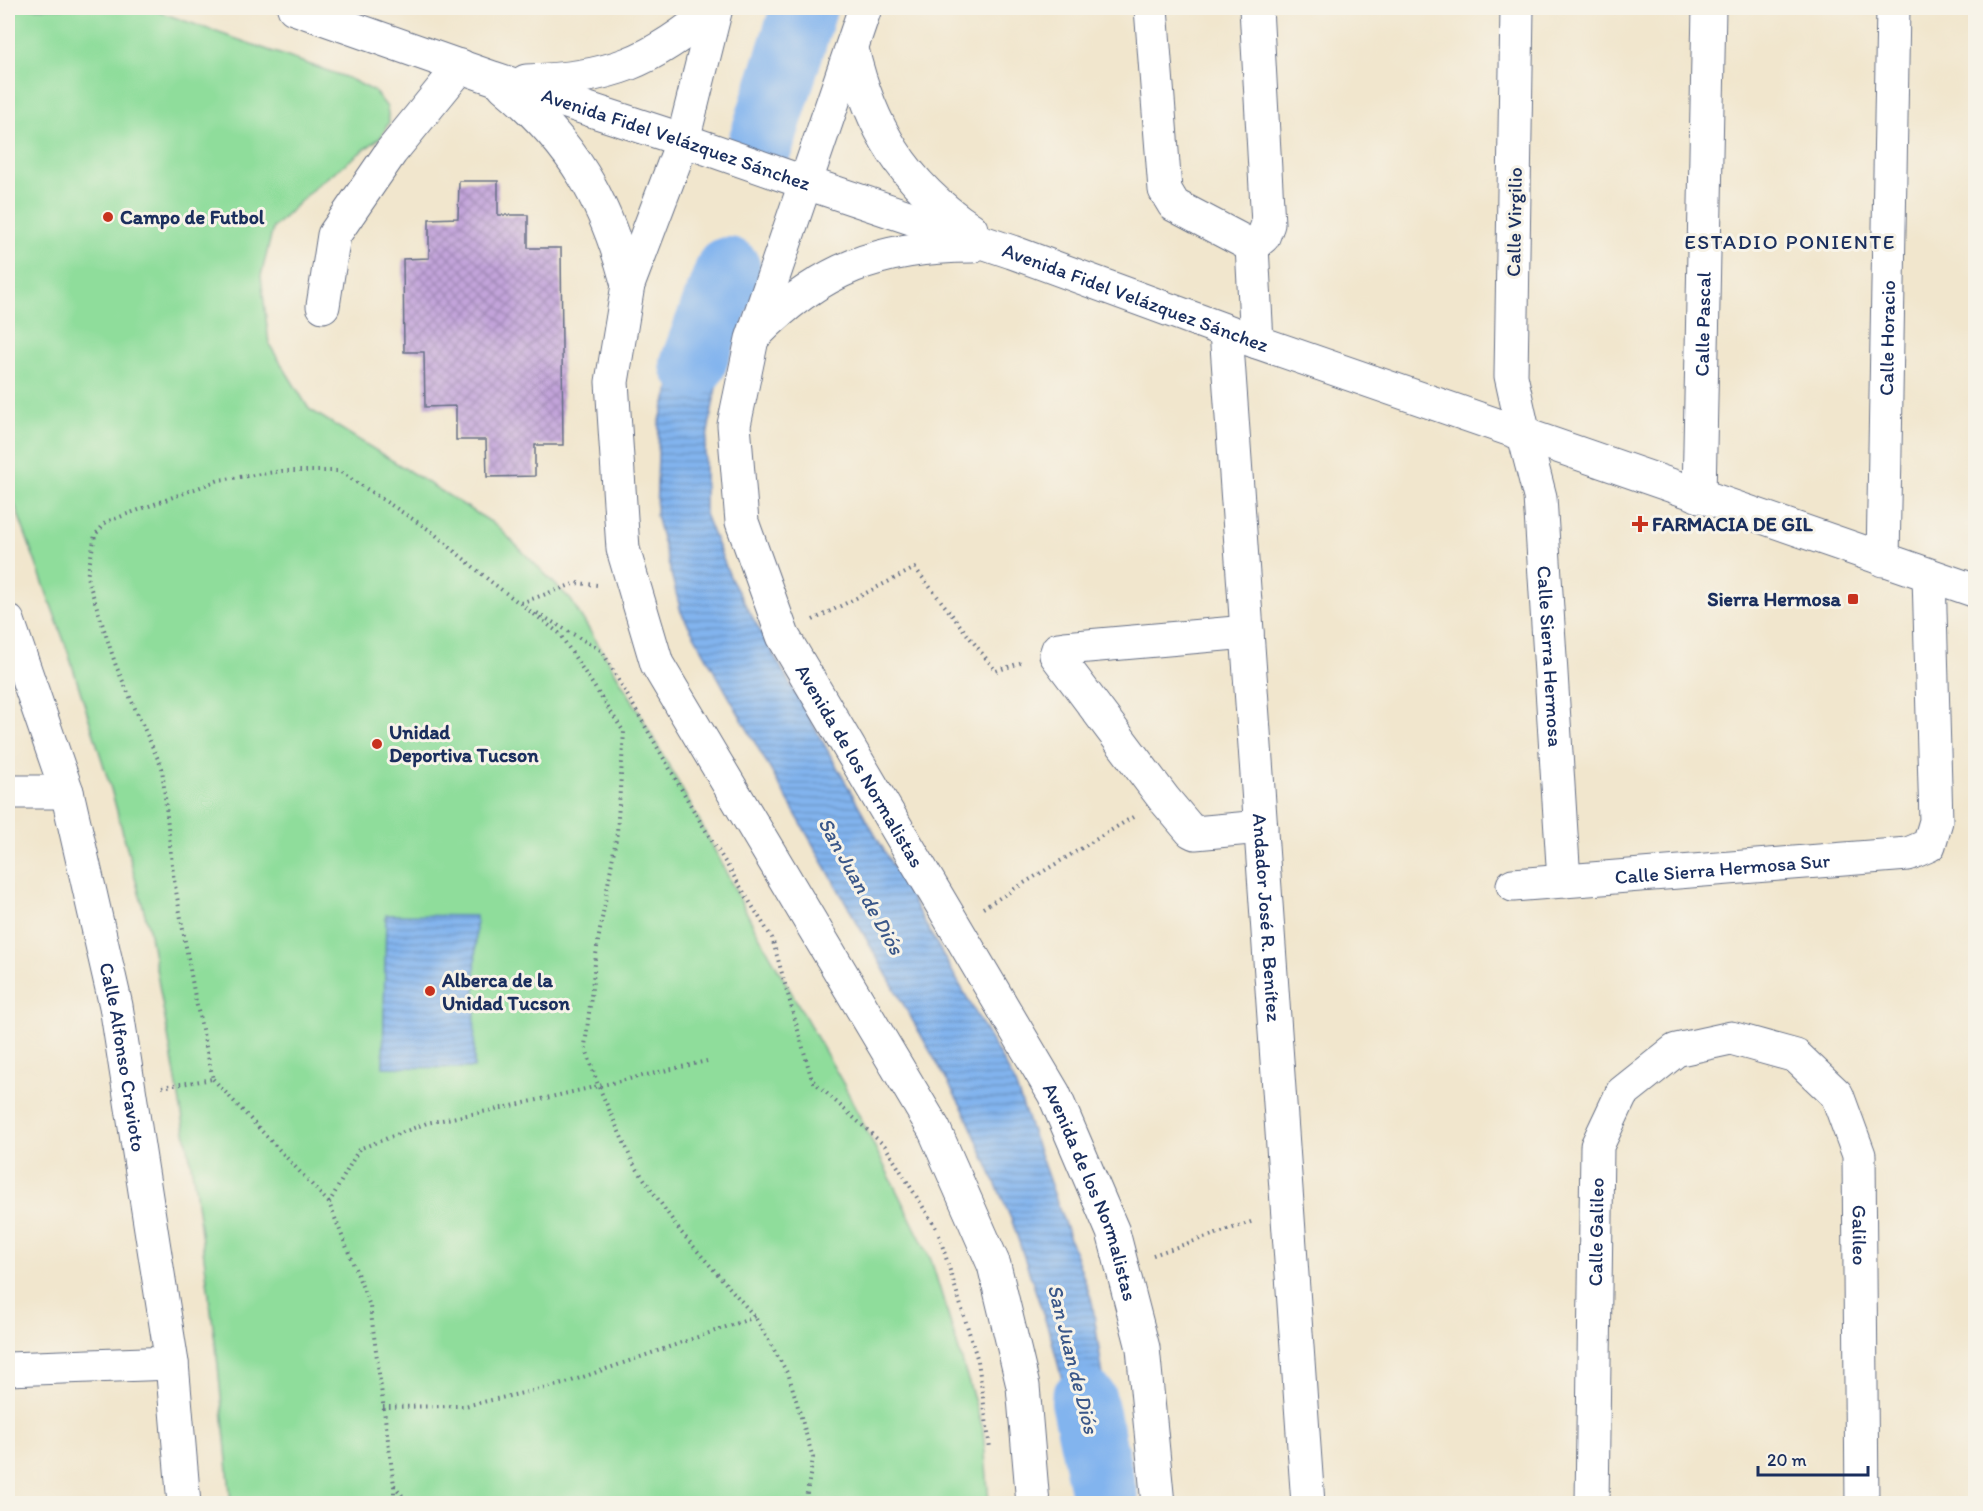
<svg xmlns="http://www.w3.org/2000/svg" width="1983" height="1511" font-family="Itim,sans-serif">
	<style>
		.park { fill: #8fdd9b; stroke: #55867c; stroke-width: 1.5 }
		.water { fill: url(#water-rules); stroke: #4e72a6; stroke-width: 1.5 }
		.lines { fill: none; stroke-linecap: round; stroke-linejoin: round }
		.river { stroke: #82b4ee; stroke-width: 66 }
		.building { fill: url(#building-cross-hatch) }
		.minor-casing { stroke: #666f85; stroke-width: 35 }
		.path { stroke: #666f85; stroke-width: 4; stroke-dasharray: 1.5 4.5; stroke-linecap: butt }
		.minor { stroke: #fff; stroke-width: 33 }
		.poi-dot { fill: #c8321e; stroke: #f7f3e8; stroke-width: 2 }
		.labels { text-anchor: middle; stroke-width: 6; stroke-linejoin: round; paint-order: stroke }
		.street-label { font-size: 20px; fill: #1b2f5e; stroke: #f7f3e8 }
		.poi-label { font-size: 20px; font-weight: bold; fill: #1b2f5e; stroke: #f7f3e8; text-anchor: start }
		.neighbourhood-label { font-size: 21px; letter-spacing: 1.5px; fill: #1b2f5e; stroke: #f7f3e8 }
		.water-label { font-size: 21px; font-style: italic; fill: #3a5789; stroke: #f7f3e8 }
	</style>
	<defs>
		<pattern id="water-rules" width="6" height="5" patternUnits="userSpaceOnUse" patternTransform="scale(1.5)"><rect width="6" height="5" fill="#82b4ee"/><path d="M0 2.5h6" fill="none" stroke="#6a93c4"/></pattern>
		<pattern id="building-cross-hatch" width="8" height="8" patternUnits="userSpaceOnUse" patternTransform="scale(1.5)"><rect width="8" height="8" fill="#c3a4da"/><path d="M0 0l8 8M0 8l8-8" fill="none" stroke="#9e86b4"/></pattern>
	</defs>
	<rect width="100%" height="100%" fill="#f7f3e8"/>
	<filter id="ink" filterUnits="userSpaceOnUse"><feTurbulence type="fractalNoise" baseFrequency=".0167" numOctaves="2"/><feDisplacementMap in="SourceGraphic" scale="12" xChannelSelector="R" yChannelSelector="G"/><feConvolveMatrix kernelMatrix="1 2 1 2 8 2 1 2 1" color-interpolation-filters="sRGB"/></filter>
	<filter id="wash" filterUnits="userSpaceOnUse"><feTurbulence type="fractalNoise" baseFrequency=".008" numOctaves="4" result="noise"/><feDisplacementMap in="SourceGraphic" scale="24" xChannelSelector="R" yChannelSelector="G"/><feGaussianBlur stdDeviation="1.35" result="paint"/><feColorMatrix in="noise" values="0 0 0 0 0 0 0 0 0 0 0 0 0 0 0 0 0 1.4 0 .05"/><feComposite in="paint" operator="in"/></filter>
	<g filter="url(#wash)">
		<rect width="100%" height="100%" fill="#f1e6cd"/>
		<path class="park" d="M8,8H148L348,78L374,91L387,107L389,122L381,137L317,185L273,228L261,276L269,344L309,409L496,525L571,600L631,698L698,818L753,925L844,1085L931,1260L983,1429L989,1503H231L218,1365L195,1187L149,929L111,789L68,652L8,486Z"/>
		<path class="water" d="M774,8H835L803,112L763,136L744,104Z
			M726,279L735,318L717,382L705,449V514L731,579L1014,1081L1092,1301L1117,1472L1103,1490L1088,1479L1051,1337L1012,1221L964,1111L681,612L656,515L659,423L695,302Z
			M386,915L476,916L474,1068L383,1067Z"/>
		<g class="lines">
			<path class="river" d="M761,143L804,8
				M693,364L728,270
				M1084,1401L1106,1504"/>
		</g>
		<g id="blocks">
			<path class="building" d="M459,181H498V215H528V248H561L563,445H535V476L487,477L486,440H456V406L425,407L424,352H404L403,259L429,258V219L458,218Z"/>
		</g>
	</g>
	<g filter="url(#ink)">
		<use href="#blocks" fill-opacity="0" stroke="#666f85" stroke-width="1.5"/>
		<g class="lines">
			<defs>
				<g id="minor">
					<path id="s1" d="M294,8L493,78L683,140L783,175L1012,252L1257,342L1976,591"/>
					<path d="M716,8L683,140L628,285L612,382L623,549L657,664L934,1129L994,1265L1023,1386L1033,1504"/>
					<path id="s2" d="M865,8L752,339L734,425L742,522L783,636L1054,1094L1113,1232L1143,1348L1158,1504"/>
					<path d="M1151,8L1165,190L1174,205L1252,246"/>
					<path d="M1256,8L1268,224L1263,237L1252,246L1257,342"/>
					<path id="s3" d="M1517,8L1511,376L1524,435L1540,497L1564,881"/>
					<path d="M852,49C870,127 904,184 971,229"/>
					<path d="M526,81C609,79 652,62 715,8"/>
					<path d="M504,86C573,143 605,199 628,285"/>
					<path d="M323,306L334,235L391,152L461,66"/>
					<path id="s4" d="M1226,331L1308,1504"/>
					<path d="M755,335C819,269 881,246 972,246"/>
					<path id="s5" d="M1699,496L1709,8"/>
					<path id="s6" d="M1883,560L1893,8"/>
					<path id="s7" d="M8,621L67,792L116,1006L172,1363L184,1504"/>
					<path d="M1247,632L1065,648L1058,649L1056,655L1164,799L1191,831L1195,833L1261,827"/>
					<path d="M8,792H67"/>
					<path id="s8" d="M1513,885L1908,854L1929,845L1936,821L1929,576"/>
					<path d="M8,1369L172,1363"/>
					<path id="s9" d="M1592,1504L1597,1146L1622,1093L1676,1050L1731,1038L1796,1056L1837,1095L1859,1155L1862,1504"/>
				</g>
			</defs>
			<use href="#minor" class="minor-casing"/>
			<path class="path" d="M521,603L576,583L597,585
				M537,613L602,651L698,818L772,938L812,1080L885,1146L936,1228
				M813,620L915,568L996,671L1023,662
				M983,908L1133,817
				M213,1079L329,1203L370,1306L394,1485V1504
				M162,1087L213,1079L195,997L173,874L162,768L116,666L87,577L95,535L106,522L219,480L282,471H339L431,531L490,581L559,633L624,732L617,833L597,947L585,1046L598,1085L633,1163L680,1231L755,1317L789,1376L813,1458L805,1504
				M329,1203L359,1149L427,1123L507,1107L707,1061
				M939,1235L978,1361L990,1448
				M1153,1255L1254,1221
				M383,1407L465,1406L563,1384L755,1317
				M394,1485L409,1504"/>
			<use href="#minor" class="minor"/>
		</g>
	</g>
	<g class="poi-dot">
		<circle cx="108" cy="217" r="6"/>
		<path d="M1637 515h6v6h6v6h-6v6h-6v-6h-6v-6h6z"/>
		<rect x="1847" y="593" width="12" height="12" rx="3"/>
		<circle cx="377" cy="744" r="6"/>
		<circle cx="430" cy="991" r="6"/>
	</g>
	<g class="labels">
		<g class="street-label">
			<text dy="7" stroke="none"><textPath href="#s1" startOffset="404">Avenida Fidel Velázquez Sánchez</textPath></text>
			<text transform="translate(1514 222) rotate(-89)" y="7">Calle Virgilio</text>
			<text dy="7" stroke="none"><textPath href="#s1" startOffset="890">Avenida Fidel Velázquez Sánchez</textPath></text>
			<text dy="7" stroke="none"><textPath href="#s5" startOffset="172">Calle Pascal</textPath></text>
			<text dy="7" stroke="none"><textPath href="#s6" startOffset="222">Calle Horacio</textPath></text>
			<text dy="7" stroke="none"><textPath href="#s3" startOffset="652">Calle Sierra Hermosa</textPath></text>
			<text dy="7" stroke="none"><textPath href="#s2" startOffset="807">Avenida de los Normalistas</textPath></text>
			<text dy="7" stroke="none"><textPath href="#s8" startOffset="210">Calle Sierra Hermosa Sur</textPath></text>
			<text dy="7" stroke="none"><textPath href="#s4" startOffset="588">Andador José R. Benítez</textPath></text>
			<text dy="7" stroke="none"><textPath href="#s7" startOffset="452">Calle Alfonso Cravioto</textPath></text>
			<text dy="7" stroke="none"><textPath href="#s2" startOffset="1293">Avenida de los Normalistas</textPath></text>
			<text dy="7" stroke="none"><textPath href="#s9" startOffset="272">Calle Galileo</textPath></text>
			<text dy="7" stroke="none"><textPath href="#s9" startOffset="810">Galileo</textPath></text>
		</g>
		<g class="poi-label">
			<text x="120" y="224">Campo de Futbol</text>
			<text x="1652" y="531">FARMACIA DE GIL</text>
			<text x="1841" y="606" text-anchor="end">Sierra Hermosa</text>
			<text x="389" y="739">Unidad<tspan x="389" dy="23">Deportiva Tucson</tspan></text>
			<text x="442" y="987">Alberca de la<tspan x="442" dy="23">Unidad Tucson</tspan></text>
		</g>
		<g class="neighbourhood-label">
			<text x="1790" y="249">ESTADIO PONIENTE</text>
		</g>
		<g class="water-label">
			<text transform="translate(861 886) rotate(61)" y="7">San Juan de Diós</text>
			<text transform="translate(1073 1359) rotate(76)" y="7">San Juan de Diós</text>
		</g>
	</g>
	<rect width="1983" height="1511" fill="none" stroke="#f7f3e8" stroke-width="30"/>
	<path d="M1758 1466v9h110v-9" fill="none" stroke="#1b2f5e" stroke-width="3"/>
	<text x="1767" y="1466" font-size="18" fill="#1b2f5e" stroke="#f7f3e8" stroke-width="4.5" paint-order="stroke">20 m</text>
</svg>
